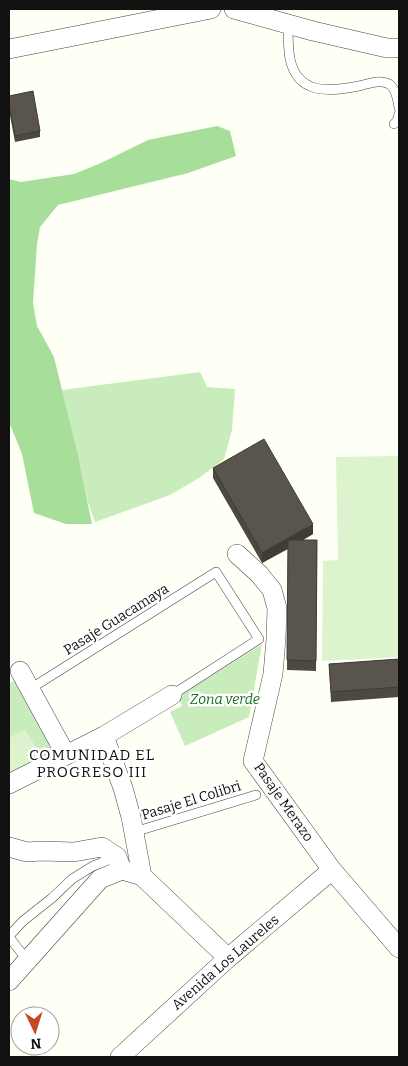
<svg xmlns="http://www.w3.org/2000/svg" width="408" height="1066" font-family="Bitter,serif">
	<style>
		.green { fill: #c8ecbb }
		.forest { fill: #a6de9a }
		.pitch { fill: #dcf3ce }
		.lines { fill: none; stroke-linecap: round; stroke-linejoin: round }
		.lane-casing { stroke: #444; stroke-width: 10 }
		.street-casing { stroke: #444; stroke-width: 20 }
		.lane { stroke: #fff; stroke-width: 9 }
		.street { stroke: #fff; stroke-width: 19 }
		.wall { fill: #4d4941 }
		.shaded-wall { fill: #3f3c35 }
		.building { fill: #5a554c; stroke: #3f3c35 }
		.labels { text-anchor: middle; stroke-width: 5; stroke-linejoin: round; paint-order: stroke }
		.street-label { font-size: 14px; fill: #111; stroke: #fff }
		.park-label { font-size: 14px; font-style: italic; fill: #1d6d22; stroke: #fff }
		.neighbourhood-label { font-size: 15px; letter-spacing: 1px; fill: #111; stroke: #fff }
	</style>
	<rect width="100%" height="100%" fill="#fefff5"/>
	<path class="green" d="M200,372L207,387L235,389L232,430L224,459L199,478L170,495L95,522L88,502L62,390Z
		M262,644L249,717L185,746L170,712L182,706L178,697Z
		M18,678L57,751L9,781V684Z"/>
	<path class="forest" d="M217,126L230,131L236,156L188,173L58,205L40,227L37,244L33,303L37,326L54,357L78,456L92,524H66L34,513L22,454L9,422V179L21,182L74,174L101,163L148,140Z"/>
	<path class="pitch" d="M399,456V657L322,661L323,561L338,560L336,457Z
		M25,729L41,756L9,772V738Z"/>
	<g class="lines">
		<defs>
			<path id="lane" d="M288,24C288,35 288,48 290,59C298,95 329,92 359,86C368,84 379,79 389,84C396,88 398,101 399,108
				M394,124L397,121L399,114
				M30,689L216,572L259,639L172,695
				M134,832L256,795
				M9,936L23,921L52,898L72,879L93,866L116,857
				M9,937L27,960"/>
			<path id="street" d="M234,9L313,31L387,48H399
				M9,49L211,9
				M237,554L259,574L272,590L277,608L276,639L273,674L253,761L332,870L399,948
				M20,671L66,755
				M104,736L123,788L131,817L142,876
				M9,784L104,736L172,695
				M9,847L27,852L42,851L74,852L102,847L117,857L122,870
				M9,981L100,879L122,870L142,876L228,958
				M120,1057L228,958L332,870"/>
		</defs>
		<use href="#lane" class="lane-casing"/>
		<use href="#street" class="street-casing"/>
		<use href="#lane" class="lane"/>
		<use href="#street" class="street"/>
	</g>
	<path class="wall" d="M9,96L40,131V137L15,142L9,110Z
		M213,468L313,534L303,540H317L316,671L287,670L288,549L262,563L213,478Z
		M399,659V697L331,702L329,664Z"/>
	<path class="shaded-wall" d="M313,524V534L262,563V553Z"/>
	<path class="building" d="M33,91L40,131L15,136L9,105V96Z
		M264,439L313,524L262,553L213,468Z
		M288,540H317L316,661L287,660Z
		M399,659V687L331,692L329,664Z"/>
	<g class="labels">
		<g class="street-label">
			<text transform="translate(116 619) rotate(-32)" y="5">Pasaje Guacamaya</text>
			<text transform="translate(191 800) rotate(-17)" y="5">Pasaje El Colibri</text>
			<text transform="translate(284 802) rotate(55)" y="5">Pasaje Merazo</text>
			<text transform="translate(225 962) rotate(-41)" y="5">Avenida Los Laureles</text>
		</g>
		<g class="park-label">
			<text x="225" y="704">Zona verde</text>
		</g>
		<g class="neighbourhood-label">
			<text x="92" y="760">COMUNIDAD EL<tspan x="92" dy="17">PROGRESO III</tspan></text>
		</g>
	</g>
	<rect width="408" height="1066" fill="none" stroke="#111111" stroke-width="20"/>
	<g transform="translate(35 1031) rotate(176)"><circle r="24" fill="#ffffff" stroke="#a0a0a0"/>
	<path d="M0-4L9 19L0 12L-9 19Z" fill="#c84621"/>
	<text y="-8" font-size="14" font-weight="bold" text-anchor="middle" fill="#111111">N</text>
	</g>
</svg>
